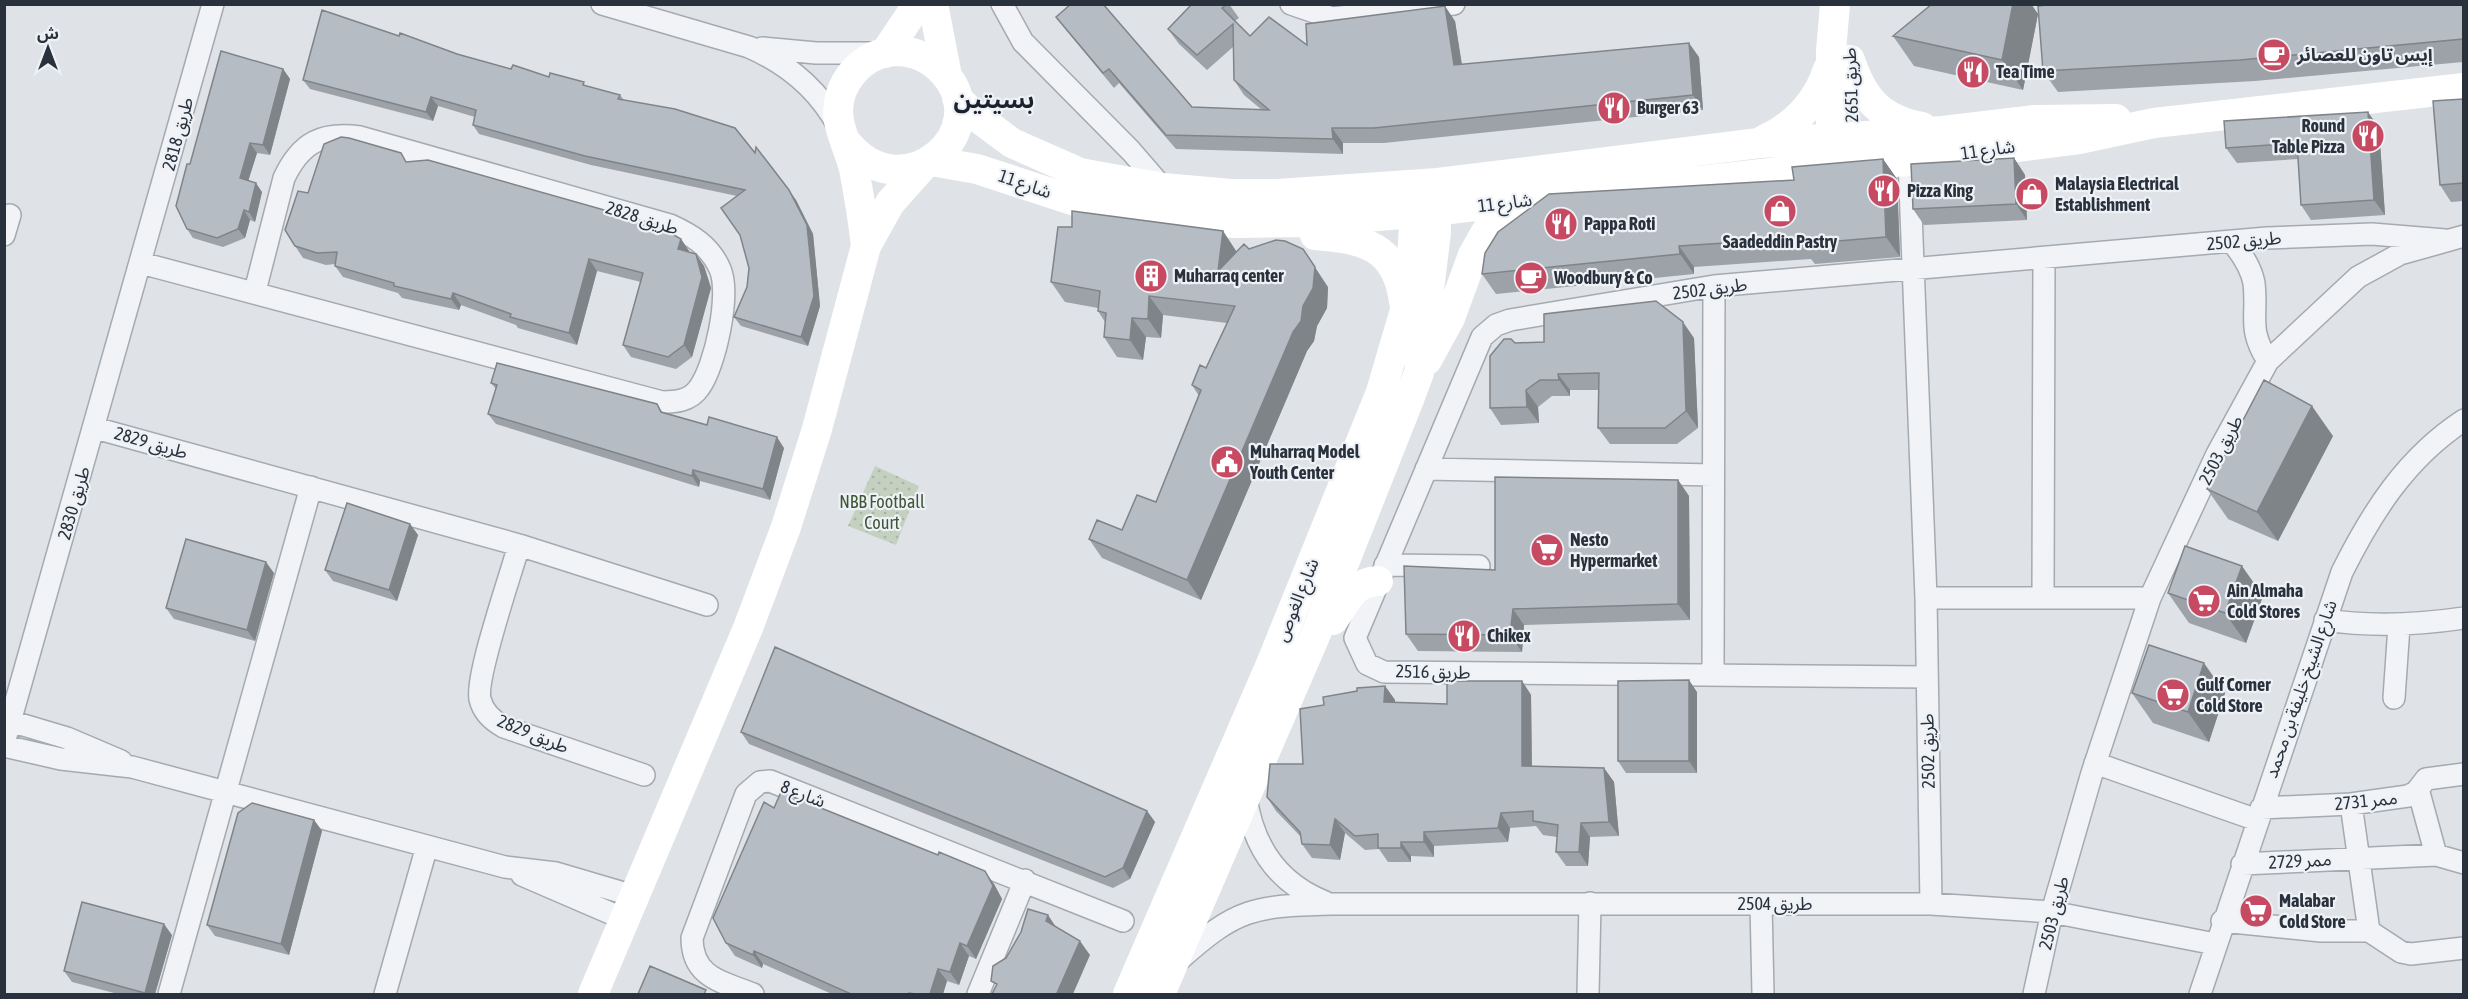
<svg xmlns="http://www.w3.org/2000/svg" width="2468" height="999" font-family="'Asap Condensed','Noto Sans Arabic',sans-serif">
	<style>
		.park { fill: url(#park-dots) }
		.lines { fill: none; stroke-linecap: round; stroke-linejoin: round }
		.street-casing { stroke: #a5aab1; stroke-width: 24 }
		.street { stroke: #f1f3f6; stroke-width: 21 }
		.secondary { stroke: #fff; stroke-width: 30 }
		.wall { fill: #9da2a9 }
		.shaded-wall { fill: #7f8489 }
		.building { fill: #b6bcc4; stroke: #7f8489; stroke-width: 1.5 }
		.labels { text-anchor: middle; stroke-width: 4.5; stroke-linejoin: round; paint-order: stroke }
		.poi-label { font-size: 18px; font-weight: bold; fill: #29313d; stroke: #eef1f5; text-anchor: start }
		.street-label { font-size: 18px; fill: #29313d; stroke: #eef1f5 }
		.park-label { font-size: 18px; fill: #3e5837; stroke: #eef1f5 }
		.district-label { font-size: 24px; font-weight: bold; fill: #1b222e; stroke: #eef1f5 }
	</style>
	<defs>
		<pattern id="park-dots" width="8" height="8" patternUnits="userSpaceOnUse" patternTransform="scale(1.5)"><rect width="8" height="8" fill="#c5d1c0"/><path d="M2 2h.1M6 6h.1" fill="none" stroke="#a9b4a6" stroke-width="1.8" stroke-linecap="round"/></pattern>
	</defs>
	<rect width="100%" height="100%" fill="#dfe3e7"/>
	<path class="park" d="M875,466L919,486L896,545L848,526Z"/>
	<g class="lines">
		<defs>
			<path id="street" d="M602,4L749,47C788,64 818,89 838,126
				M1002,4L1023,42L1131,151L1163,188
				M1291,4L1332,18L1454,4
				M762,48L816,53H877
				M1909,161L1926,598L1931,904
				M4,235L10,215
				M2232,242C2242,254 2251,267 2254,283C2258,317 2247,328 2268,361
				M141,263L662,402C676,402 690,401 699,388C715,367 731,294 720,269C710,246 692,235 670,225L360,137C322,132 301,142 284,178L255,291
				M95,428L519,545L707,605
				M1426,469L1713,475
				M519,545C511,574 475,677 480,699C483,712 493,721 504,727L644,775
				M1385,565L1479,566
				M1926,598H2150
				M2043,598L2044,258
				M2325,620C2372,627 2416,625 2464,618
				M1713,675L1714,286
				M1927,677L1384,672L1367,664L1355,638L1482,337L1496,325L1510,320L1714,286L2267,238L2372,234L2445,240
				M2394,698L2399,626
				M10,721L67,738L121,761
				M4,743L213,4
				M4,746L61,759L132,767L505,867L556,873L634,896
				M2095,763L2257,820
				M2418,789L2436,855
				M1246,797C1253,846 1277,883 1325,902
				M2351,804L2369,931
				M2261,808L2351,804L2408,796L2416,792L2426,779L2464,774
				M2242,864L2436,855L2464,863
				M522,875L624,919
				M1761,904L1763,994
				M2222,921L2321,931H2369
				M2369,931L2401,952L2411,954L2464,948
				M1178,961C1237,908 1253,906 1331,904H1931L2052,912L2215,944
				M169,994L311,487
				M385,994L427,846
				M753,994C723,982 692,978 692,938L746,794L760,782L770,781L1123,921
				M978,994L1025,880
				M1588,994L1590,903
				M2034,994L2052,912L2092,773L2150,598L2217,454L2268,361L2358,277L2400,254L2464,236
				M2200,994L2342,572C2372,512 2406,458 2464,420"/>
		</defs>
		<use href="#street" class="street-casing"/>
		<use href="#street" class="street"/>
		<path class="secondary" d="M933,4L947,76
			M885,53L918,4
			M1850,60C1863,99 1880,119 1922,127
			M957,98L973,114L1012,143L1080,173L1163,188L1231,194H1278L1438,183L1759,143L1943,131L2035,120L2116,119
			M1764,140C1795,126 1818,101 1828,69
			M847,143C904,213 997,130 943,72C932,60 917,52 899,51C862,51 833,85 839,121C842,137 850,153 854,169C859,195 863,220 866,246
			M1831,157V51L1835,4
			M931,161L977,169L1075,201L1117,210L1234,223L1303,222L1415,213L1831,166L1909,161L2079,139L2154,123L2464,88
			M1315,235C1363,239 1397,245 1404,302
			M1427,360L1450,318L1473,255L1486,232L1507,212L1526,203
			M1333,620C1347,602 1352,582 1378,581
			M593,994L748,628L786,527L817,429L866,246L890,203L923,166
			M1128,994L1271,664L1381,392L1405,310L1411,270L1415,213L1423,197
			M1160,994L1315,636L1408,402L1419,373L1436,232V211L1425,196"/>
	</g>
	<path class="wall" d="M1192,4H1229L1239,18L1235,21L1250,36L1307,45L1455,21L1462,64L1699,57L1703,110L1384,143H1343V154L1176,149L1119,83L1114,88L1067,31L1056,17L1192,107L1262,110L1244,95L1234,80L1233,47L1207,70L1179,44L1168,29Z
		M1932,4H2031L2038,14L2023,90L1914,66L1893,36Z
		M2463,4V62L2255,81L2058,92L2043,71Z
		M457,54L511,69L587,86L620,95L624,100L755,153L796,200L813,234L820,306L808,346L741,326L734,317L747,287L749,268L737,196L591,165L479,134L473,125L475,117L438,106L433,121L310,89L303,80Z
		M283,69L290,79L270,155L257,153L248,181L262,192L255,222L250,220L245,238L223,247L193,238L187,229L190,164Z
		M2463,99V201L2451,202L2440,185Z
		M2379,128L2385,215L2311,220L2301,205L2298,159L2237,163L2226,148Z
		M2014,158L2025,175L2027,220L1924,225L1913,209Z
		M1883,159L1897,179L1900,257L1815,264L1811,259L1694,267V274L1496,294L1482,274L1794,180Z
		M408,162L681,239L689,251V252L704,266L711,288L692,357L676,369L631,357L623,345L641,282L597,271L577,345L518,328L516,325L461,305L459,310L402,298L398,293L343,277L335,266V264L326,265L303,258L295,246L308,193Z
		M1223,231L1236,251V252L1249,249L1328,287L1327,308L1317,326L1314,341L1307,351L1201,600L1102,558L1089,539L1122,530L1156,502L1199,396L1192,385L1206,368L1227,323L1163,315L1161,338L1146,337L1143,360L1117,357L1104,337L1105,322L1098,311V308L1065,302L1051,282Z
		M1694,338L1698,428L1677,444H1610L1598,428L1599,390H1570V396H1552L1538,407L1539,423L1501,425L1490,408L1515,343Z
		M491,383L657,404L663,413L784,448L770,500L700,481L699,487L496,424L488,414L496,389Z
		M2333,436L2278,541L2228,519L2207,489Z
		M1678,480L1689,496L1690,620L1524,625L1522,652L1418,651L1406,634L1495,570Z
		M410,524L418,535L397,601L333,581L325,570Z
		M274,573L255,641L174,619L166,608Z
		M2168,593L2263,596L2246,643L2189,623Z
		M1522,681L1531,695L1532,767L1604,768L1614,782L1619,836L1590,837L1588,866H1566L1556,852L1557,837L1543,835L1536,826L1510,828L1508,842L1434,846V857L1411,856V862H1388L1379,849L1365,850L1345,833L1340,860L1312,858L1302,844L1301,837L1276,811L1267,797L1303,764L1324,705L1385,686L1395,700V702L1447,704Z
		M1697,692V773H1626L1618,761Z
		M2132,693H2225L2209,742L2153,723Z
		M741,732L1147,811L1155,822L1130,879L1113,888L749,744Z
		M774,808L994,884L1002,899L976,959L969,956L959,985L947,981L943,994H832L763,964L762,968L735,956L726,943Z
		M314,820L322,831L289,955L215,936L207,925Z
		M172,935L155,994H118L72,982L64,971Z"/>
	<path class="shaded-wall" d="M2013,4H2031L2038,14L2023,90L2002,60Z
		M1445,6L1455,21L1464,80L1454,65Z
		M1689,43L1699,57L1703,110L1693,95Z
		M283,69L290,79L270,155L263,145Z
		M431,97L438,106L433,121L426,112Z
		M2368,112L2379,128L2385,215L2374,200Z
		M1332,128L1343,143V154L1333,139Z
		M250,143L257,153L246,188L240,178Z
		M2014,158L2025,175L2027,220L2016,204Z
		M1883,159L1897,179L1900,257L1886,237Z
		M256,183L262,192L255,222L249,212Z
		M789,190L796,200L813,234L820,306L808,346L801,337Z
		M244,210L250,220L245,238L238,229Z
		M1223,231L1236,251L1232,291L1218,271Z
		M681,239L689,251L687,261L678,249Z
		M1679,246L1694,267V274L1680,254Z
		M1303,249L1328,287L1327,308L1317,326L1314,341L1307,351L1201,600L1187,580Z
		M696,254L704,266L711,288L692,357L684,345Z
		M589,259L597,271L577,345L569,333Z
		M453,293L461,305L459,310L451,299Z
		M1149,296L1163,315L1161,338L1148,319Z
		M1132,318L1146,337L1143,360L1130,340Z
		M1683,322L1694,338L1698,428L1686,411Z
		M1558,374L1570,390V396L1559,380Z
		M1526,390L1538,407L1539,423L1527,407Z
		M2312,406L2333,436L2278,541L2257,512Z
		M777,437L784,448L770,500L763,489Z
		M693,470L700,481L699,487L692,476Z
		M1678,480L1689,496L1690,620L1678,604Z
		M410,524L418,535L397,601L389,590Z
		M266,562L274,573L255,641L247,630Z
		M2242,566L2263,596L2246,643L2225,613Z
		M1513,609L1524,625L1522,652L1510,635Z
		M2204,663L2225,693L2209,742L2188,712Z
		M1689,680L1697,692V773L1689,761Z
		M1522,681L1531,695L1532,781L1522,766Z
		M1385,686L1395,700L1394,716L1384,702Z
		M1604,768L1614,782L1619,836L1609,822Z
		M1147,811L1155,822L1130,879L1123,868Z
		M1501,813L1510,828L1508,842L1498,828Z
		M1335,819L1345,833L1340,860L1330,845Z
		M314,820L322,831L289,955L281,944Z
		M1581,823L1590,837L1588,866L1579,852Z
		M1424,832L1434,846V857L1424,842Z
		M1401,842L1411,856V862L1401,848Z
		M985,871L994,884L1002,899L976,959L967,946Z
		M1048,915L1058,930L1046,921Z
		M164,924L172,935L155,994H146L145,993Z
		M1080,941L1090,955L1073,994H1058L1057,993Z
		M960,943L969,956L959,985L950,972Z
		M754,951L763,964L762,968L753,955Z
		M938,969L947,981L943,994H930Z"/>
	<path class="building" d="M1071,4H1103L1192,107L1269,110L1234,80L1233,24L1197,55L1168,29L1192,4H1227L1222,8L1250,36L1269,17L1307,45L1306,24L1445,6L1454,65L1689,43L1693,95L1374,128H1332L1333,139L1166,135L1109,69L1103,73L1056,17Z
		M1932,4H2013L2002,60L1893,36Z
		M2057,4H2463V39L2240,60L2043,71L2038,6Z
		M322,10L399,36L400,33L457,54L511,69L513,65L549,77L550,73L584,82L583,85L620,95L618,99L675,109L735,128L755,153L756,147L789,190L807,225L814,296L801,337L734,317L747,287L749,268L740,235L721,208L745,190L585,156L473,125L476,110L431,97L426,112L303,80Z
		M221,51L283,69L263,145L250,143L240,178L256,183L249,212L244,210L238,229L217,238L187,229L176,206L187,164H190Z
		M2463,99V183L2440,185L2433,101Z
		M2368,112L2374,200L2301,205L2297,143L2226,148L2224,121Z
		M341,137L349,138L401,153L406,162L428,160L657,225L681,239L678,249L696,254L702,277L684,345L668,357L623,345L643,273L589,259L569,333L510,317L511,314L453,293L451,299L394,286V283L335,266L337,252L317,253L295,246L285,230L298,191L308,193L324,144Z
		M2014,158L2016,204L1913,209L1911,164Z
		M1883,159L1886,237L1801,244V238L1679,246L1680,254L1482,274L1485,253L1498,232L1549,194L1794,180L1792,167Z
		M1072,211L1223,231L1218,271L1244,244L1249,249L1276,240L1285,241L1303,249L1315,267L1313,288L1303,306L1301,321L1293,332L1187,580L1089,539L1097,520L1122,530L1137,495L1156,502L1201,390L1192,385L1200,365L1206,368L1235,306L1149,296L1148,319L1132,318L1130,340L1104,337L1106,313L1098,311L1100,291L1051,282L1058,227H1072Z
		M1656,301L1683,322L1686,411L1665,428H1598L1599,373L1558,374L1559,380H1540L1526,390L1527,407L1490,408V356L1504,339H1511L1515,343L1544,342V314Z
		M497,363L657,404L661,412L707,425L709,417L777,437L763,489L693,470L692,476L488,414L497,385L491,383Z
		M2264,380L2312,406L2257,512L2207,489Z
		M1495,477L1678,480V604L1513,609L1510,635L1406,634L1404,566L1495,570Z
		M347,503L410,524L389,590L325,570Z
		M186,539L266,562L247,630L166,608Z
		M2185,546L2242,566L2225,613L2168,593Z
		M2149,645L2204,663L2188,712L2132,693Z
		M775,647L1147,811L1123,868L1105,877L741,732Z
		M1689,680V761H1618V681Z
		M1447,681H1522V766L1604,768L1609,822L1581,823L1579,852H1556L1558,825L1533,821V811L1501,813L1498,828L1424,832V842H1401V848H1378V834L1355,836L1335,819L1330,845L1302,844L1300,832L1267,797L1270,764H1303L1300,709L1324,705L1323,697L1357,691V688L1385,686L1384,702L1447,704Z
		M781,792L938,855L939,852L985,871L993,886L967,946L960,943L950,972L938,969L930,994H916L909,993V994H851L754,951L753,955L726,943L713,918L764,802L774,808Z
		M252,803L314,820L281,944L207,925L238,813Z
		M82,902L164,924L145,993L64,971Z
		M1028,909L1048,915L1046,921L1080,941L1057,993L1060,994H992L997,984L991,981L993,966L1006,958L1021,932Z
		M650,966L706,990L704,994H638Z"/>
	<defs>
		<symbol id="cafe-disc" viewBox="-11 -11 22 22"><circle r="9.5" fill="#c64a62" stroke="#eef1f5"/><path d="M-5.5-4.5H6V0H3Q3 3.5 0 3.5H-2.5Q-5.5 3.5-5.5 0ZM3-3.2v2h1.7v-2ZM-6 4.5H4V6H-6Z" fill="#fff"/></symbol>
		<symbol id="restaurant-disc" viewBox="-11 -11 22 22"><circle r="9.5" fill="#c64a62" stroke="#eef1f5"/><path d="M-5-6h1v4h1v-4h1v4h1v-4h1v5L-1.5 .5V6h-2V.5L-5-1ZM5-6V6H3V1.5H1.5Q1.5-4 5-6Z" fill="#fff"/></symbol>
		<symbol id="shop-disc" viewBox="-11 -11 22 22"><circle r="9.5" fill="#c64a62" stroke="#eef1f5"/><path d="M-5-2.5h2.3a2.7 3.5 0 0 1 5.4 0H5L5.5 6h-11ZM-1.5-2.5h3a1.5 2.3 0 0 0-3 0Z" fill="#fff"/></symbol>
		<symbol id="building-disc" viewBox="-11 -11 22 22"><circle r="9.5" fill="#c64a62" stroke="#eef1f5"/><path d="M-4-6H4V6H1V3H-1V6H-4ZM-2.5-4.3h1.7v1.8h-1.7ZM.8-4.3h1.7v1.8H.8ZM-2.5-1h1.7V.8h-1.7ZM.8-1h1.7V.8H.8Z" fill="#fff"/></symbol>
		<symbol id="civic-disc" viewBox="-11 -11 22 22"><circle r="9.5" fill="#c64a62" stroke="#eef1f5"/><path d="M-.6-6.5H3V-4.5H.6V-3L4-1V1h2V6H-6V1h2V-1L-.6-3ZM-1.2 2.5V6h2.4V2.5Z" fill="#fff"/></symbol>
		<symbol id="supermarket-disc" viewBox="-11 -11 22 22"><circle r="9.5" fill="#c64a62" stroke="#eef1f5"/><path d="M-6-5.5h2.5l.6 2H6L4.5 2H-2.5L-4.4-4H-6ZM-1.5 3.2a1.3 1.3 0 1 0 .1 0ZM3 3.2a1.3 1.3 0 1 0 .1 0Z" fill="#fff"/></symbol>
	</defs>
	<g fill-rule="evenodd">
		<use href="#cafe-disc" x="2255" y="36" width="38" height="38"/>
		<use href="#restaurant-disc" x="1954" y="53" width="38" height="38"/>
		<use href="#restaurant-disc" x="1595" y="89" width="38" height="38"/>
		<use href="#restaurant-disc" x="2349" y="117" width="38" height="38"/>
		<use href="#restaurant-disc" x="1865" y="172" width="38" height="38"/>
		<use href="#shop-disc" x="2013" y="175" width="38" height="38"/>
		<use href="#shop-disc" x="1761" y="192" width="38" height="38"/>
		<use href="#restaurant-disc" x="1542" y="205" width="38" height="38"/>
		<use href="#building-disc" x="1132" y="257" width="38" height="38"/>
		<use href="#cafe-disc" x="1512" y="259" width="38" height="38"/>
		<use href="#civic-disc" x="1208" y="443" width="38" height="38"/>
		<use href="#supermarket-disc" x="1528" y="531" width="38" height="38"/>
		<use href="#supermarket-disc" x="2185" y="582" width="38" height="38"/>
		<use href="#restaurant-disc" x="1445" y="617" width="38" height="38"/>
		<use href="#supermarket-disc" x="2154" y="676" width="38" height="38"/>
		<use href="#supermarket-disc" x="2237" y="892" width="38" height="38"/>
	</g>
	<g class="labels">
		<g class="poi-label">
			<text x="2297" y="61">إيس تاون للعصائر</text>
			<text x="1996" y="78">Tea Time</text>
			<text x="1637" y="114">Burger 63</text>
			<text x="2345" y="132" text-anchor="end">Round<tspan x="2345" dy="21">Table Pizza</tspan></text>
			<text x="2055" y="190">Malaysia Electrical<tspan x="2055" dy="21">Establishment</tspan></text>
			<text x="1907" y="197">Pizza King</text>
			<text x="1584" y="230">Pappa Roti</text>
			<text x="1780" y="248" text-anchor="middle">Saadeddin Pastry</text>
			<text x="1174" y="282">Muharraq center</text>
			<text x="1554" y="284">Woodbury &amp; Co</text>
			<text x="1250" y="458">Muharraq Model<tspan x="1250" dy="21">Youth Center</tspan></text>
			<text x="1570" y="546">Nesto<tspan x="1570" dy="21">Hypermarket</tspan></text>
			<text x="2227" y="597">Ain Almaha<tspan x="2227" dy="21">Cold Stores</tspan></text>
			<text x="1487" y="642">Chikex</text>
			<text x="2196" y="691">Gulf Corner<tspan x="2196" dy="21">Cold Store</tspan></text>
			<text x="2279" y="907">Malabar<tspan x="2279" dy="21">Cold Store</tspan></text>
		</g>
		<g class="street-label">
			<text transform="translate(1851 85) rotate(-92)" y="6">طريق 2651</text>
			<text transform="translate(178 134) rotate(-75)" y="6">طريق 2818</text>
			<text transform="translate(1988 150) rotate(-8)" y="6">شارع 11</text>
			<text transform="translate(1025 184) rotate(19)" y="6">شارع 11</text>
			<text transform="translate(1505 203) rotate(-7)" y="6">شارع 11</text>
			<text transform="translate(642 218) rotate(17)" y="6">طريق 2828</text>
			<text transform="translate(2244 241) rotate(-5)" y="6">طريق 2502</text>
			<text transform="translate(1710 289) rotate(-7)" y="6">طريق 2502</text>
			<text transform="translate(151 443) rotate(16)" y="6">طريق 2829</text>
			<text transform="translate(2221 450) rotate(-63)" y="6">طريق 2503</text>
			<text transform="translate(74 503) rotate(-74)" y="6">طريق 2830</text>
			<text transform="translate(1297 600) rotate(-68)" y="6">شارع الغوص</text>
			<text transform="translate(1433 672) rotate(1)" y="6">طريق 2516</text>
			<text transform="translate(2301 689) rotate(-71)" y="6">شارع الشيخ خليفة بن محمد</text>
			<text transform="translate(533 734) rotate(22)" y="6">طريق 2829</text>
			<text transform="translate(1928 751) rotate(-91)" y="6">طريق 2502</text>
			<text transform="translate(803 794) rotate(21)" y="6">شارع 8</text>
			<text transform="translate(2366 801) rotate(-6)" y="6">ممر 2731</text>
			<text transform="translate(2300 861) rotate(-3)" y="6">ممر 2729</text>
			<text x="1775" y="910">طريق 2504</text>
			<text transform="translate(2054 913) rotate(-76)" y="6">طريق 2503</text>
		</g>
		<g class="park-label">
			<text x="882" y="508">NBB Football<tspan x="882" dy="21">Court</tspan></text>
		</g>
		<g class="district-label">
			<text x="994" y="108">بسيتين</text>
		</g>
	</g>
	<rect width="2468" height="999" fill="none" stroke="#29313d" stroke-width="12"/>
	<g transform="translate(48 48)" stroke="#eef1f5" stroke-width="4.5" paint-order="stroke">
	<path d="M0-4.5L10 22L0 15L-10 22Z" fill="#29313d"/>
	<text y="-9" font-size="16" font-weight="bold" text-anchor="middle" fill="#29313d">ش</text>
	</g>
</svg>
